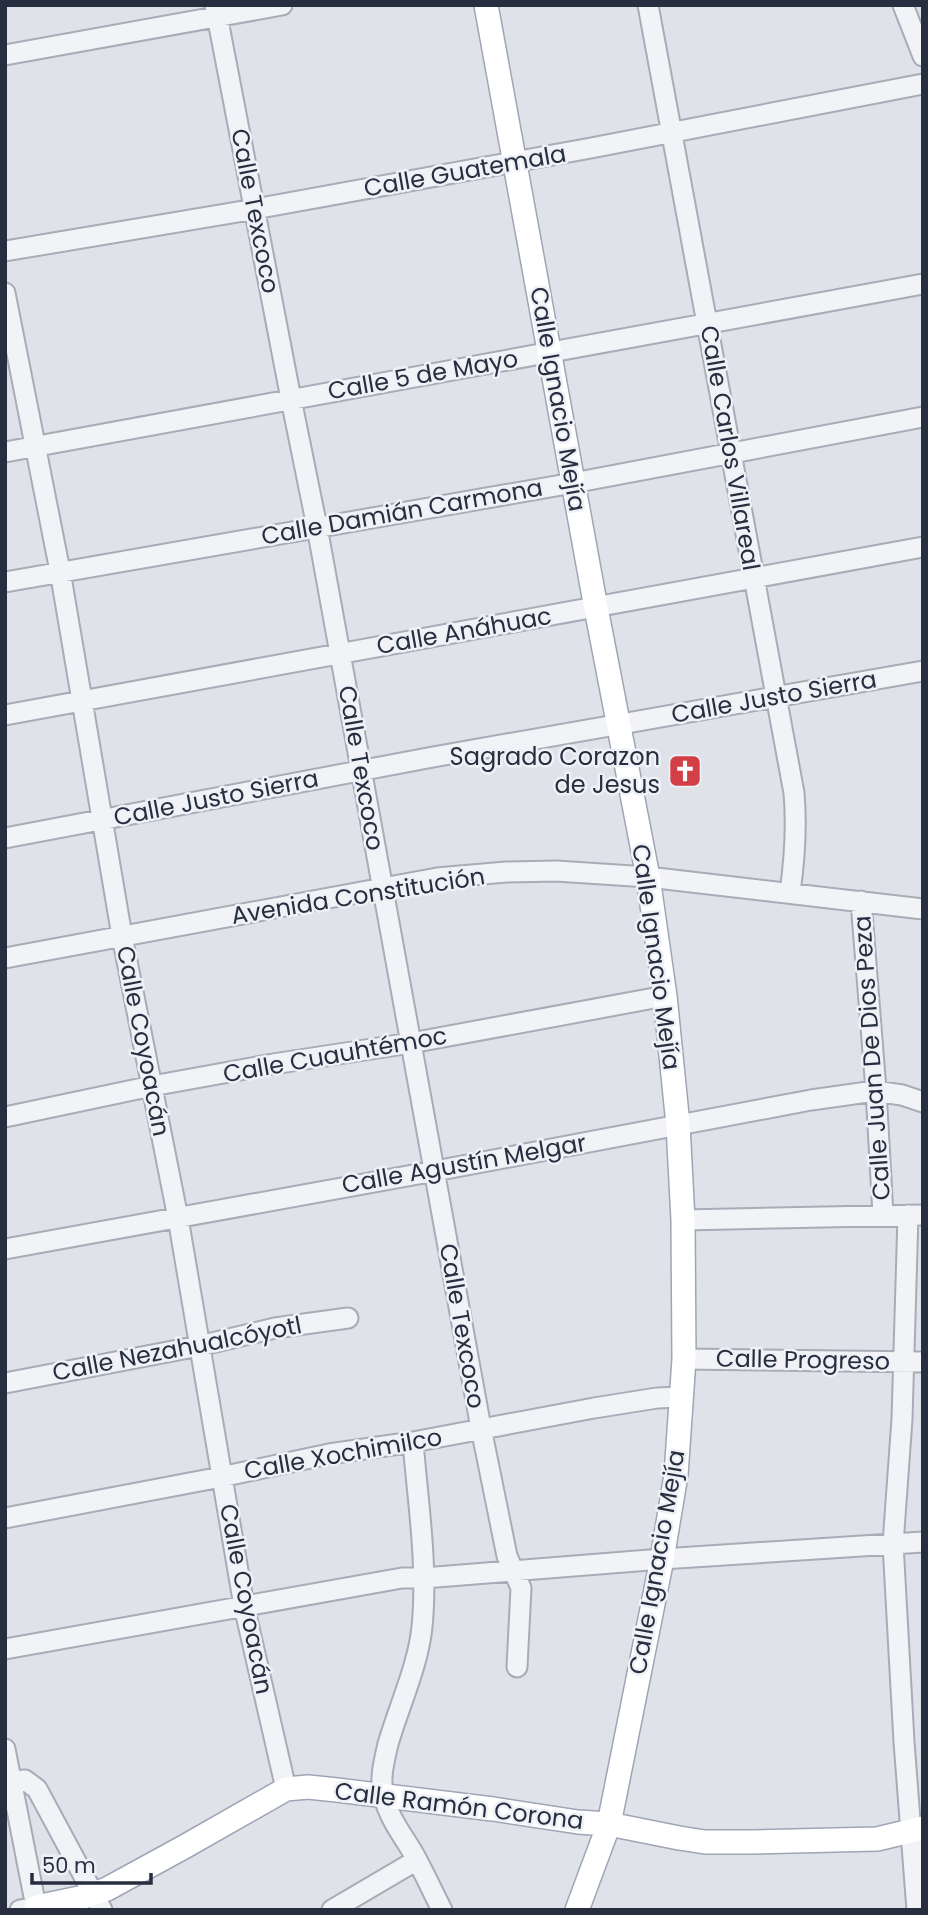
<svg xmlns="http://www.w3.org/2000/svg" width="928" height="1915" font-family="Poppins,sans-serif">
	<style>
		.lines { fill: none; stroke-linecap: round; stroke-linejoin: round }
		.minor-casing { stroke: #a8acb6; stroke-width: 23 }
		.major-casing { stroke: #9ea5b5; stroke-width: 26 }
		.minor { stroke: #f2f3f7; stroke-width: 19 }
		.major { stroke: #fff; stroke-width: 23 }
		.labels { text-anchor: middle; stroke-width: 5; stroke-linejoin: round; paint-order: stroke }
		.street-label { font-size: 24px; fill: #272e40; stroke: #eef1f6 }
		.poi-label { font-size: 24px; fill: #272e40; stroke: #eef1f6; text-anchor: end }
	</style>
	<rect width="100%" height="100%" fill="#dfe2e9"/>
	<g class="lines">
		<defs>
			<path id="minor" d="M215,5L291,399L317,527L481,1428L507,1556L521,1588L517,1667
				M648,5L794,793C797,828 795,857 790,892
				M903,5L923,56
				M5,55L282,5
				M5,251L255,209L591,148L923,84
				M5,293L60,571L122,936L178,1218L244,1606L286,1789
				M5,452L923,284
				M5,582L573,483L923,417
				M5,715L923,547
				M5,838L433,757L923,671
				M861,901L876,1090L883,1215
				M5,958L437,878L506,872L556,871L648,877L923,909
				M5,1117L152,1086L273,1064L411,1043L665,996
				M908,1215L902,1419L893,1544L904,1742L917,1910
				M683,1220L923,1215
				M5,1249L435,1171L811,1100L875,1091L902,1095L923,1102
				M684,1359L923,1362
				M5,1383L199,1346L275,1328L348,1318
				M413,1442C418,1503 428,1566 422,1627C418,1666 399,1706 388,1744C384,1761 379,1780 384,1797C389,1819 405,1838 416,1858C425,1875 433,1892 442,1910
				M5,1518L221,1477L329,1454L413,1442L594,1408L657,1398L681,1397
				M5,1649L402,1578H424L662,1559L923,1542
				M5,1749L36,1907L20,1910
				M5,1782L25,1780L37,1789L102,1910
				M332,1910L417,1860"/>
			<path id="major" d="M486,5L596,608L648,877L665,996L678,1125L683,1220L684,1359L676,1475L662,1559L609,1824L577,1910
				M37,1910L36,1907L84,1897L107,1889L184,1847L286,1789L308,1787L337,1790L493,1809L578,1822L609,1824L679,1838L705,1842H752L877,1839L923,1828"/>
		</defs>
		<use href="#minor" class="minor-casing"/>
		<use href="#major" class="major-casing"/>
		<use href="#minor" class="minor"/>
		<use href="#major" class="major"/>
	</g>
	<defs>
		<symbol id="church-square" viewBox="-11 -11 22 22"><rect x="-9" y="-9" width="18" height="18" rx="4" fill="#d33f46" stroke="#eef1f6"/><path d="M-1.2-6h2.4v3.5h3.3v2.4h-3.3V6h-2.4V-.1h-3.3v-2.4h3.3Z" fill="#fff"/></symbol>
	</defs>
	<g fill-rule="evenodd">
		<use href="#church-square" x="666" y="752" width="38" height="38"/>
	</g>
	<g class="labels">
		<g class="street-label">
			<text transform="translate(465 171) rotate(-10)" y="8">Calle Guatemala</text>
			<text transform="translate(255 211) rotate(79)" y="8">Calle Texcoco</text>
			<text transform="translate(423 375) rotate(-10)" y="8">Calle 5 de Mayo</text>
			<text transform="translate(558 399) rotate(80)" y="8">Calle Ignacio Mejía</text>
			<text transform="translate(730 448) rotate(80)" y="8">Calle Carlos Villareal</text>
			<text transform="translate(402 512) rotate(-10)" y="8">Calle Damián Carmona</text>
			<text transform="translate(464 631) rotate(-10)" y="8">Calle Anáhuac</text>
			<text transform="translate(774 697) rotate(-10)" y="8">Calle Justo Sierra</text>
			<text transform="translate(361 768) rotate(80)" y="8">Calle Texcoco</text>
			<text transform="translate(216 798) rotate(-11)" y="8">Calle Justo Sierra</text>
			<text transform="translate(358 896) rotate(-9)" y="8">Avenida Constitución</text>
			<text transform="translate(656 957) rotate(82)" y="8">Calle Ignacio Mejía</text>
			<text transform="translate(143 1041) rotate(79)" y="8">Calle Coyoacán</text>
			<text transform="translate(335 1055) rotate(-10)" y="8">Calle Cuauhtémoc</text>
			<text transform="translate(872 1058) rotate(-94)" y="8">Calle Juan De Dios Peza</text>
			<text transform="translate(464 1164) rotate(-10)" y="8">Calle Agustín Melgar</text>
			<text transform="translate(462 1326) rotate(80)" y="8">Calle Texcoco</text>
			<text transform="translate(177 1349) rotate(-11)" y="8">Calle Nezahualcóyotl</text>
			<text transform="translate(803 1360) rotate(1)" y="8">Calle Progreso</text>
			<text transform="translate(343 1454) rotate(-10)" y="8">Calle Xochimilco</text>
			<text transform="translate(657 1562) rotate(-80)" y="8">Calle Ignacio Mejía</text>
			<text transform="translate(246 1599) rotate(79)" y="8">Calle Coyoacán</text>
			<text transform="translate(459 1806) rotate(7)" y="8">Calle Ramón Corona</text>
		</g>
		<g class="poi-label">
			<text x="660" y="765">Sagrado Corazon<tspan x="660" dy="28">de Jesus</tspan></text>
		</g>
	</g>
	<rect width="928" height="1915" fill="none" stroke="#272e40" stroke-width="14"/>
	<path d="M32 1873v10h119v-10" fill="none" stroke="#272e40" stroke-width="3.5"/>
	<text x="42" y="1873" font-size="21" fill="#272e40" stroke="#eef1f6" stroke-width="5" paint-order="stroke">50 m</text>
</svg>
